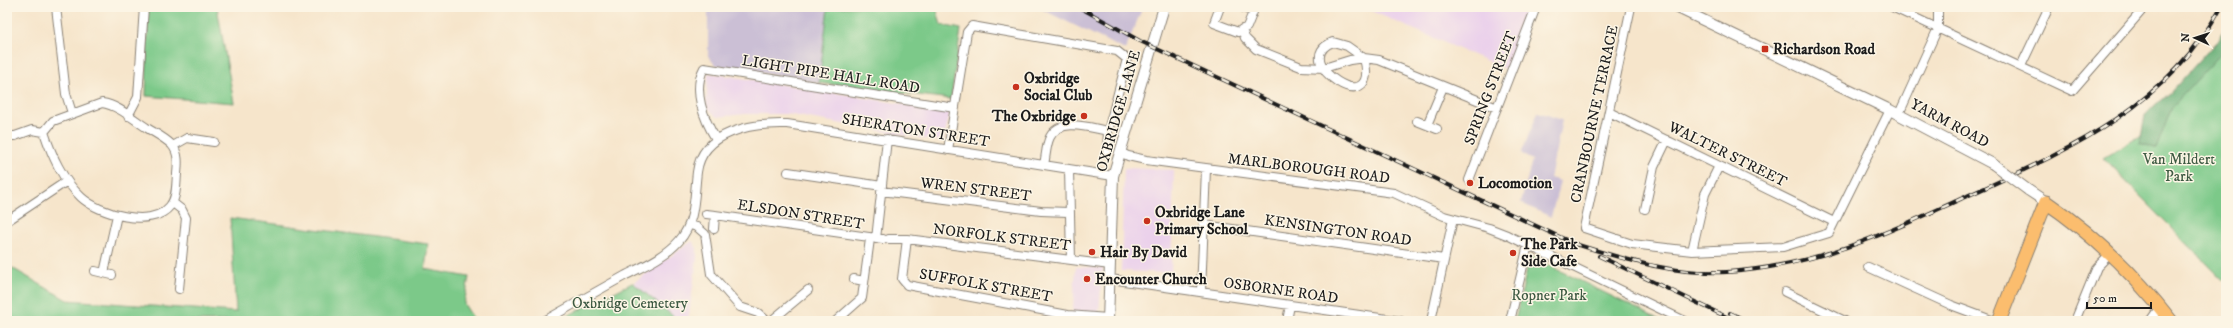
<svg xmlns="http://www.w3.org/2000/svg" width="2233" height="328" font-family="'IM FELL DW Pica',serif">
	<style>
		.built { fill: #ebd1eb }
		.industrial { fill: #cbbfd5 }
		.green { fill: #7bc989; stroke: #4c7252 }
		.forest { fill: #64ad75; stroke: #406448 }
		.lines { fill: none; stroke-linecap: round; stroke-linejoin: round }
		.minor-casing { stroke: #898074; stroke-width: 10 }
		.tertiary-casing { stroke: #898074; stroke-width: 12 }
		.primary-casing { stroke: #898074; stroke-width: 15 }
		.minor { stroke: #fff; stroke-width: 8 }
		.tertiary { stroke: #fff; stroke-width: 10 }
		.primary { stroke: #fbbd6e; stroke-width: 13 }
		.rail-casing { stroke: #1c1c1c; stroke-width: 4 }
		.rail { stroke: #fcf5e5; stroke-width: 2.5; stroke-dasharray: 8; stroke-linecap: butt }
		.tertiary-bridge-casing { stroke: #898074; stroke-width: 12; stroke-linecap: butt }
		.tertiary-bridge { stroke: #fff; stroke-width: 10 }
		.poi-dot { fill: #c8321e; stroke: #fcf5e5; stroke-width: 1.5 }
		.labels { text-anchor: middle; stroke-width: 3; stroke-linejoin: round; paint-order: stroke }
		.poi-label { font-size: 15px; font-weight: bold; fill: #1c1c1c; stroke: #fcf5e5; text-anchor: start }
		.street-label { font-size: 15px; fill: #1c1c1c; stroke: #fcf5e5 }
		.park-label { font-size: 15px; fill: #3d5942; stroke: #fcf5e5 }
	</style>
	<rect width="100%" height="100%" fill="#fcf5e5"/>
	<filter id="ink" filterUnits="userSpaceOnUse"><feTurbulence type="fractalNoise" baseFrequency=".025" numOctaves="2"/><feDisplacementMap in="SourceGraphic" scale="8" xChannelSelector="R" yChannelSelector="G"/><feConvolveMatrix kernelMatrix="1 2 1 2 8 2 1 2 1" color-interpolation-filters="sRGB"/></filter>
	<filter id="wash" filterUnits="userSpaceOnUse"><feTurbulence type="fractalNoise" baseFrequency=".012" numOctaves="4" result="noise"/><feDisplacementMap in="SourceGraphic" scale="16" xChannelSelector="R" yChannelSelector="G"/><feGaussianBlur stdDeviation="0.9" result="paint"/><feColorMatrix in="noise" values="0 0 0 0 0 0 0 0 0 0 0 0 0 0 0 0 0 1.4 0 .05"/><feComposite in="paint" operator="in"/></filter>
	<g filter="url(#wash)">
		<rect width="100%" height="100%" fill="#f6e5cb"/>
		<path class="built" d="M1362,7H1532L1508,70Z
			M708,73L818,90L950,112L943,142L787,114H744L717,117L706,106Z
			M1124,168L1174,170L1171,273L1121,271Z
			M692,241L697,248V259L688,321H679L633,283Z
			M1076,267L1103,268L1098,321H1072Z"/>
		<path class="industrial" d="M708,7H828L819,83L715,65L708,56Z
			M1037,7H1136L1142,9L1125,50Z
			M1538,112L1562,120L1550,178L1560,181L1551,217L1521,203L1532,160L1521,154Z"/>
		<path class="green" d="M148,7H217L234,103L146,96Z
			M828,7H936L941,25L961,29L951,99L819,83Z
			M2226,39V283L2103,158L2152,129Z
			M230,218L428,244L425,269L469,277L464,304L475,321H7V265L67,300L236,312Z
			M1530,256L1662,321H1515Z
			M633,283L679,321H557L632,283Z"/>
		<path class="forest" d="M2226,26V48L2172,107L2156,149L2140,143L2145,115L2171,92L2216,42Z"/>
	</g>
	<g filter="url(#ink)">
		<g class="lines">
			<defs>
				<path id="minor" d="M56,7L66,94L72,113
					M1220,7L1214,23L1238,32L1247,27L1253,12L1242,7
					M1631,7L1584,228L1632,244L1692,251L1783,247L1829,233L1890,110
					M1892,7L2072,91L2145,7
					M1242,29L1245,38L1256,49L1301,67L1324,68L1350,60L1364,58L1379,60L1497,108
					M1333,42L1347,46L1364,58C1381,124 1286,60 1333,42Z
					M2021,66L2049,7
					M102,103C118,105 133,119 147,128C155,133 165,138 172,145C179,153 178,164 177,174C176,184 177,198 170,206C152,229 99,214 81,197C62,179 52,156 44,132L53,121Z
					M1609,112L1834,222
					M1899,114L1938,28V7
					M128,116L138,97L144,7
					M1417,121L1437,129
					M1427,125L1443,87
					M7,136H15L32,130L44,132
					M716,139C704,120 692,90 704,68L955,108
					M173,146L187,138L214,142
					M948,150L967,32L972,26L1117,51L1127,59L1108,131L1107,152
					M1120,152L1128,156L1146,160L1394,193L1444,216L1489,228L1507,235L1685,321
					M1044,165C1046,156 1046,145 1050,137C1061,117 1090,128 1108,131
					M1069,169L1071,260
					M788,172L882,186
					M1469,180L1536,7
					M881,191L1041,211L1068,212
					M173,203L182,210L186,218L179,289
					M1645,209L1654,167L1667,140
					M706,214L715,215
					M7,221L67,181
					M690,225L697,227L705,234L711,274L740,307L758,313L767,321
					M1204,225L1444,259
					M714,229L715,215L883,239
					M876,239L887,139
					M889,239H907L1110,265
					M907,239L902,279L907,285L1068,315L1108,318
					M1692,251L1705,194L1719,166
					M1868,267L1951,305L1994,321
					M95,271L112,275
					M104,273L117,215
					M854,279L864,281
					M1110,279L1401,321
					M1201,292L1206,169
					M1785,292L1845,321
					M544,321C571,306 598,291 626,275C644,266 665,257 679,241C696,222 694,196 697,172C702,131 753,123 787,124L1113,176
					M771,321L808,290
					M836,321L862,298L870,239
					M1287,321L1290,305
					M1431,321L1453,219
					M1510,321L1528,245
					M2075,321L2097,267L2110,254
					M2150,321L2160,307"/>
				<path id="tertiary" d="M1676,7L1890,110L1993,164
					M2028,190L2046,202
					M1108,321L1113,176L1164,7"/>
				<path id="primary" d="M1999,321L2046,202C2093,234 2136,276 2171,321"/>
			</defs>
			<use href="#minor" class="minor-casing"/>
			<use href="#tertiary" class="tertiary-casing"/>
			<use href="#primary" class="primary-casing"/>
			<use href="#minor" class="minor"/>
			<use href="#tertiary" class="tertiary"/>
			<use href="#primary" class="primary"/>
			<defs>
				<path id="rail" d="M1079,7L1140,41L1577,245
					M1572,243C1624,259 1671,275 1727,272C1817,266 1885,234 1965,197C2066,151 2165,110 2221,7
					M1599,256L1735,321
					M1730,313L1747,321"/>
			</defs>
			<use href="#rail" class="rail-casing"/>
			<use href="#rail" class="rail"/>
			<defs>
				<path id="tertiary-bridge" d="M1993,164L2028,190"/>
			</defs>
			<use href="#tertiary-bridge" class="tertiary-bridge-casing"/>
			<use href="#tertiary-bridge" class="tertiary-bridge"/>
		</g>
	</g>
	<g class="poi-dot">
		<rect x="1761" y="45" width="8" height="8" rx="2"/>
		<circle cx="1016" cy="87" r="4"/>
		<circle cx="1084" cy="116" r="4"/>
		<circle cx="1470" cy="183" r="4"/>
		<circle cx="1147" cy="221" r="4"/>
		<circle cx="1092" cy="252" r="4"/>
		<circle cx="1513" cy="253" r="4"/>
		<circle cx="1087" cy="279" r="4"/>
	</g>
	<g class="labels">
		<g class="poi-label">
			<text x="1773" y="54">Richardson Road</text>
			<text x="1024" y="83">Oxbridge<tspan x="1024" dy="17">Social Club</tspan></text>
			<text x="1076" y="121" text-anchor="end">The Oxbridge</text>
			<text x="1478" y="188">Locomotion</text>
			<text x="1155" y="217">Oxbridge Lane<tspan x="1155" dy="17">Primary School</tspan></text>
			<text x="1521" y="249">The Park<tspan x="1521" dy="17">Side Cafe</tspan></text>
			<text x="1100" y="257">Hair By David</text>
			<text x="1095" y="284">Encounter Church</text>
		</g>
		<g class="street-label">
			<text transform="translate(831 74) rotate(9)" y="5">LIGHT PIPE HALL ROAD</text>
			<text transform="translate(1490 88) rotate(-69)" y="5">SPRING STREET</text>
			<text transform="translate(1118 111) rotate(-74)" y="5">OXBRIDGE LANE</text>
			<text transform="translate(1594 114) rotate(-78)" y="5">CRANBOURNE TERRACE</text>
			<text transform="translate(1950 123) rotate(28)" y="5">YARM ROAD</text>
			<text transform="translate(916 130) rotate(9)" y="5">SHERATON STREET</text>
			<text transform="translate(1728 154) rotate(26)" y="5">WALTER STREET</text>
			<text transform="translate(1309 168) rotate(7)" y="5">MARLBOROUGH ROAD</text>
			<text transform="translate(976 189) rotate(7)" y="5">WREN STREET</text>
			<text transform="translate(801 214) rotate(9)" y="5">ELSDON STREET</text>
			<text transform="translate(1338 230) rotate(8)" y="5">KENSINGTON ROAD</text>
			<text transform="translate(1002 237) rotate(7)" y="5">NORFOLK STREET</text>
			<text transform="translate(986 285) rotate(10)" y="5">SUFFOLK STREET</text>
			<text transform="translate(1281 290) rotate(8)" y="5">OSBORNE ROAD</text>
		</g>
		<g class="park-label">
			<text x="2179" y="164">Van Mildert<tspan x="2179" dy="17">Park</tspan></text>
			<text x="1549" y="300">Ropner Park</text>
			<text x="630" y="308">Oxbridge Cemetery</text>
		</g>
	</g>
	<rect width="2233" height="328" fill="none" stroke="#fcf5e5" stroke-width="24"/>
	<g transform="translate(2195 38) rotate(273)" stroke="#fcf5e5" stroke-width="3" paint-order="stroke">
	<path d="M0-3L7 15L0 10L-7 15Z" fill="#1c1c1c"/>
	<text y="-6" font-size="11" font-weight="bold" text-anchor="middle" fill="#1c1c1c">N</text>
	</g>
	<path d="M2087 302v6h64v-6" fill="none" stroke="#1c1c1c" stroke-width="2"/>
	<text x="2093" y="302" font-size="12" fill="#1c1c1c" stroke="#fcf5e5" stroke-width="3" paint-order="stroke">50 m</text>
</svg>
